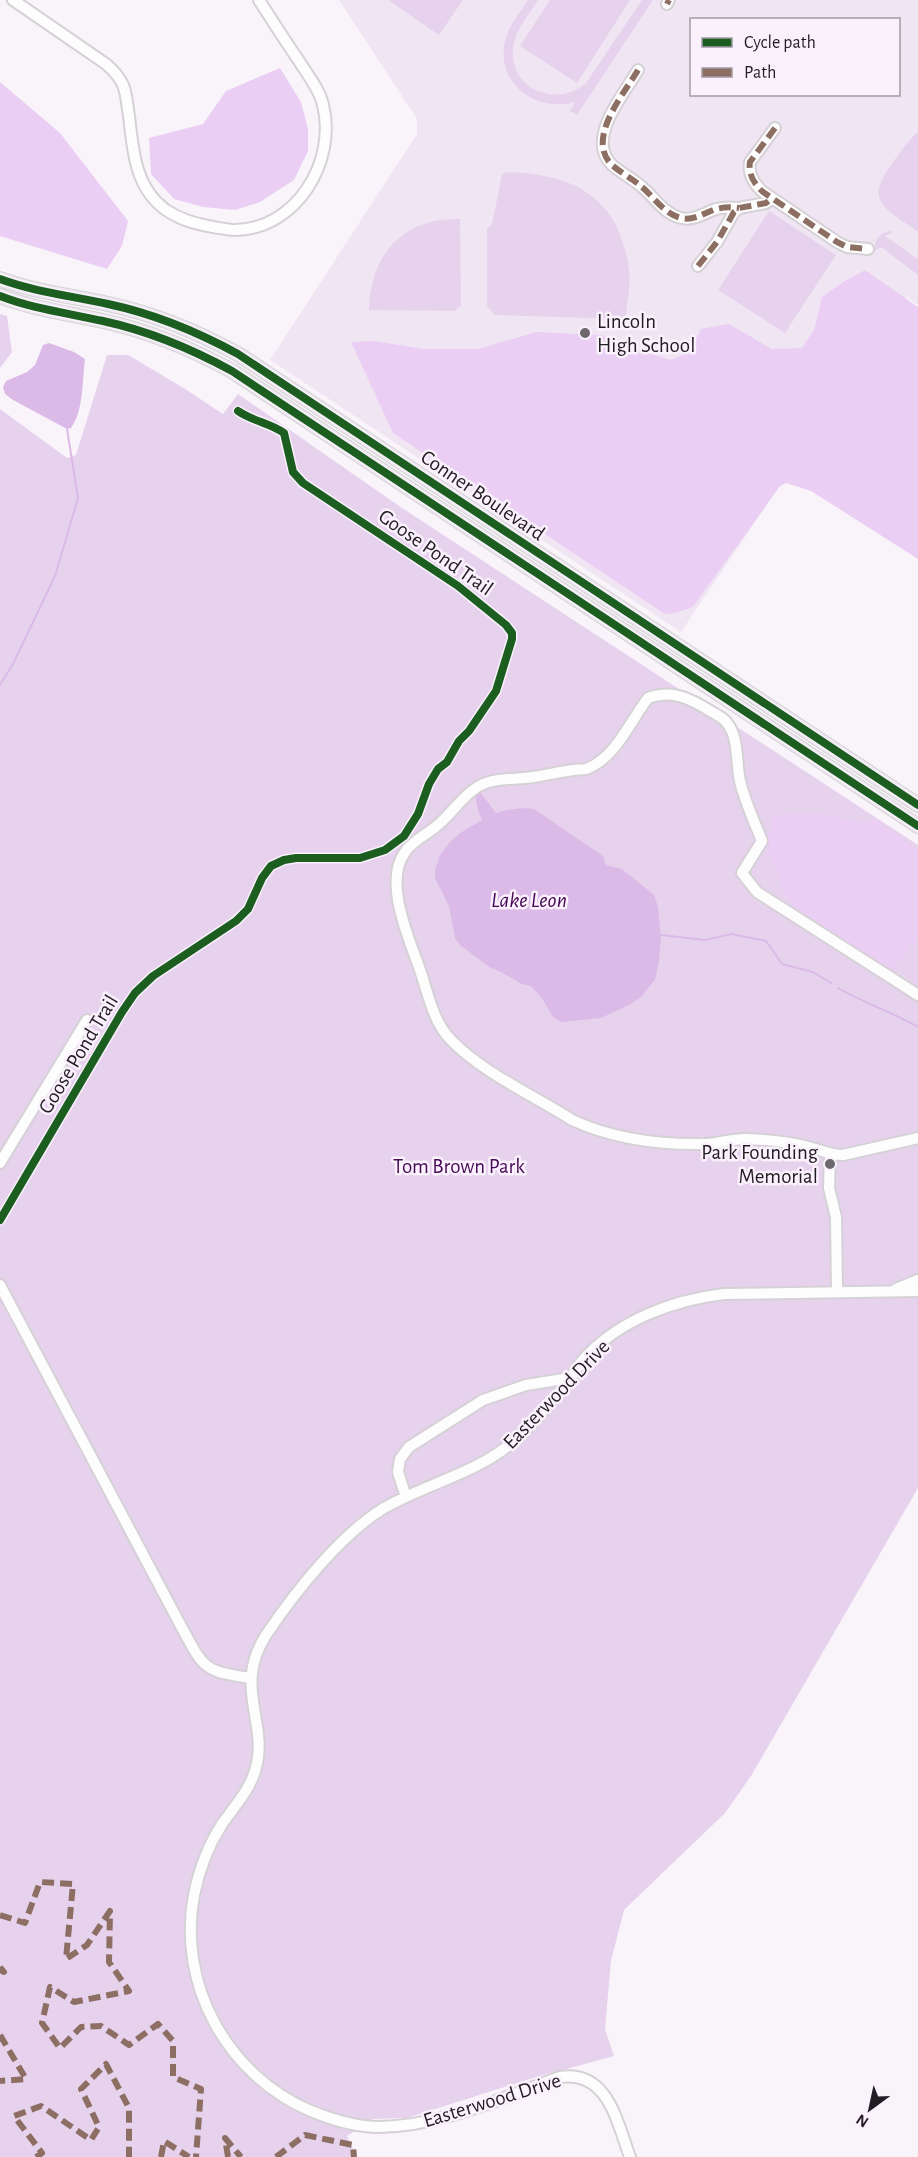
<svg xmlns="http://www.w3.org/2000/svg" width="918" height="2157" font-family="'Alegreya Sans',sans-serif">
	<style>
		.built { fill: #f0e6f3; fill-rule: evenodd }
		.green { fill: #e7d2ee }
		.forest { fill: #ebcef3 }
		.water { fill: #dcbae7 }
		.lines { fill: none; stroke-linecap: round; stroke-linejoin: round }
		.stream { stroke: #dcbae7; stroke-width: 2 }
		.minor-casing { stroke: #d5d1d6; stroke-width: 14 }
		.major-casing { stroke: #d5d2d6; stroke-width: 16 }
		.minor { stroke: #fefdfe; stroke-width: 10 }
		.major { stroke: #ede9ee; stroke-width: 14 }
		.quiet { stroke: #8d6e63; stroke-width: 6; stroke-dasharray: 12 6; stroke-linecap: butt }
		.cycleway-casing { stroke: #faf1fd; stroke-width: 11 }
		.cycleway { stroke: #1b5e20; stroke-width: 8 }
		.poi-dot { fill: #6d686e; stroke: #faf1fd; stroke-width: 2 }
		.labels { text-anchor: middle; stroke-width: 5; stroke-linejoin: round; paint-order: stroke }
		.poi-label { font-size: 21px; fill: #211d22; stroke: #faf1fd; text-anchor: start }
		.street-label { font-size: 21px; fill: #211d22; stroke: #faf1fd }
		.park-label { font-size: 21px; fill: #480c58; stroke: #faf1fd }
		.water-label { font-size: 22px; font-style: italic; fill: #450754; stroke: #faf1fd }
	</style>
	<rect width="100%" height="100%" fill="#f9f4fa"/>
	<path class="built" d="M339,0H918V305L907,297L681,632L270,360L417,134V119ZM692,20H898V94H692Z"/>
	<path class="green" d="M388,0H463L439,35Z
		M528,0H538C529,15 514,31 513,50C510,90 558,108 586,83L642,0H653L577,115L570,111L575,102C538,112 499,87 504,46C506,29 519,14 528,0Z
		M550,0H630L577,83L520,46Z
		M918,132V232C888,210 863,203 891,165C899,154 907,141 918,132Z
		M507,172C575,174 620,198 629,270C631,284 627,302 626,316L623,319L495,315L487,306V229L492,224L502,174Z
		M769,211L836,255L785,333L718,290Z
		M460,219L461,306L454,311L369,310C370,255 403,217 460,219Z
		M891,231L893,232L885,236L918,259V275L881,247L875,251C873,240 880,232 891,231Z
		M0,314L7,316L12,352L0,368Z
		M107,355H128L182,387L223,414L238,394L402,508L918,845V1488L751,1776L725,1813L624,1910L611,1961L605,2029L614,2056L533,2078L407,2118L373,2119L347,2136L357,2157H0V409L67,458L76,455Z"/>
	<path class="forest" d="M280,68L301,102L308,129V151L294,180L260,202L235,210L203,207L174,199L151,174L149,138L203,124L226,91Z
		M0,82L60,133L128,221L122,246L107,269L0,236Z
		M865,270L918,307V559L811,491L786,483L780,486L693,607L675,613L665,614L393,433L351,342L374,341L424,349H478L536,332L602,335L644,352L671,360L689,352L701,329L729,324L772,349L802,348L814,330L822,297L843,282Z
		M819,813L861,823L876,820L918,850V937L890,973L812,923L795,910L784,891L764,841L772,826L770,817L790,814Z"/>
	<path class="water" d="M49,343L74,352L85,359C82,381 84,410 71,428L67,429L13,400L5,394L3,387L6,381L27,372L35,365L43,345Z
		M474,784L496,813C508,809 522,807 534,809L603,856L606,865L622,869L654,895L658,907L661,938L659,961L655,980L641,997L629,1005L601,1018L562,1022L553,1017L541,997L531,986L522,984L501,972L489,967L460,945L455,938L449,906L435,878V870L440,855L450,842L460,833L482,820C476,809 477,797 472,785Z"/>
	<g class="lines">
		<path class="stream" d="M0,685L13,664L55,576L78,498L67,429
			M661,935L705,940L731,934L766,941L782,964L813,972L831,983
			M838,988C864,1003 892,1012 918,1027"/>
		<defs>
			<path id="minor" d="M13,0L106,64C113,70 119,76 123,85C127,95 127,105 129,116C133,151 135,188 166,210C181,220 195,224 213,227C220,228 228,230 235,230C297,229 337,161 323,105C320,90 307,74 299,61C285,41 272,20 259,0
				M667,4L669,0
				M638,70C624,94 585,139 612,165C621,173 633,179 642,187C654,197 664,214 681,218C694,221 704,213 716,209C724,207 731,207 739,208
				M775,128L750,162C748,174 754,184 763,192L837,242L847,247L868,249
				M698,266L717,242L734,212L739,208L766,203L772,198
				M918,995L757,892L742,873L762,841C754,821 745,802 740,781C736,764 739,737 727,723C724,718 717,715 712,712C691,699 673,689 648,698C630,721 616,758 586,769C582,770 577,769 573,770C559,772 546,775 533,777C515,780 495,777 479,786C463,795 454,811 440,823C429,834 414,839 405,852C383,882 409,938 420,970C428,993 433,1022 451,1040C483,1073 533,1095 572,1120C613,1139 662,1145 707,1144C721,1143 734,1138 748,1139C769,1140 792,1142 812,1148C824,1151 829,1155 843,1155L918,1138
				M830,1155L829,1188L836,1217L837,1292
				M0,1163L87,1020
				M0,1285L182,1628C204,1669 204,1671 250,1678
				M896,1289L918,1280
				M406,1497L398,1472L400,1459L409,1447L483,1400L526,1385L570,1378
				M630,2157C617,2122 608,2070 560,2077C502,2098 441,2126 379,2127C356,2127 333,2120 311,2111C228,2076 177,1985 194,1895C199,1870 208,1846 222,1824C234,1807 249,1791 255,1771C270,1723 232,1688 266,1635C295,1592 340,1535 384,1508C427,1483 476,1474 514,1441C534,1422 553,1400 570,1379C574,1373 577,1367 582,1361C617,1321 672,1300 724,1294L918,1291"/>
			<path id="major" d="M0,279C35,292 72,296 108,304C155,314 196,331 238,354L918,805
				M0,296C33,309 68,313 103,321C149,331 190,348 232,371L918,826"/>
		</defs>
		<use href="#minor" class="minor-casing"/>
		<use href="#major" class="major-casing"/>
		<use href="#minor" class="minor"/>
		<use href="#major" class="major"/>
		<path class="quiet" d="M667,4L669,0
			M638,70C624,94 585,139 612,165C621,173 633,179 642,187C654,197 664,214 681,218C694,221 704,213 716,209C724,207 731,207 739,208
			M775,128L750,162C748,174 754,184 763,192L837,242L847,247L868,249
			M698,266L717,242L734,212L739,208L766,203L772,198
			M0,1915L25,1923L40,1882L73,1884L66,1959L87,1945L110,1911L109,1962L129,1991L74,2002L50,1987L42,2023L60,2048L81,2027L101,2026L129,2045L158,2024L173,2041V2077L201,2089L196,2157
			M0,1967L4,1972L0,1970
			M0,2035L26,2079L0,2081
			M36,2157L42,2153L14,2116L41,2106L91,2140L99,2127L81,2089L106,2064L129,2108V2157
			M161,2157L164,2141L189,2157
			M228,2157L225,2138L241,2157
			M276,2157L305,2135L353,2145L354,2157"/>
		<defs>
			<path id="cycleway" d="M0,279C35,292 72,296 108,304C155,314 196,331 238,354L918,805
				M0,296C33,309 68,313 103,321C149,331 190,348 232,371L918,826
				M0,1220L122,1012L135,993L153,976L236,921L248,909L262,878L271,866L284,860L296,858H360L385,850L404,836L418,814L429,784L438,769L447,762L459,741L469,731L496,691L512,639V633L506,625L458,586L303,483L293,472L284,433C270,423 252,421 238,411"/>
		</defs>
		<use href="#cycleway" class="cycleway-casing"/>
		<use href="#cycleway" class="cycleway"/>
	</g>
	<g class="poi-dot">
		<circle cx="585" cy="333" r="6"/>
		<circle cx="830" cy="1164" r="6"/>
	</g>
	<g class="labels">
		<g class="poi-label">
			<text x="597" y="328">Lincoln<tspan x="597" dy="24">High School</tspan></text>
			<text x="818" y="1159" text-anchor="end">Park Founding<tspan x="818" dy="24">Memorial</tspan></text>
		</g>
		<g class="street-label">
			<text transform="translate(483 495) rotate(34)" y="7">Conner Boulevard</text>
			<text transform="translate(436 552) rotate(35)" y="7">Goose Pond Trail</text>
			<text transform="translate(78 1054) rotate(-59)" y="7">Goose Pond Trail</text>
			<text transform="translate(556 1394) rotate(-46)" y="7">Easterwood Drive</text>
			<text transform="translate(492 2100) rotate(-17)" y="7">Easterwood Drive</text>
		</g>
		<g class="park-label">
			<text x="459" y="1173">Tom Brown Park</text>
		</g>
		<g class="water-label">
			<text x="529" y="907">Lake Leon</text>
		</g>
	</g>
	<rect x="690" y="18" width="210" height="78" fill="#faf1fd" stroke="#a39ca5" stroke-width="1.5"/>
	<rect x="702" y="38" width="30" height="9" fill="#1b5e20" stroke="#a39ca5" stroke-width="1.5"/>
	<text x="744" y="48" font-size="18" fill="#211d22">Cycle path</text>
	<rect x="702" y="68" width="30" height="9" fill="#8d6e63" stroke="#a39ca5" stroke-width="1.5"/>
	<text x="744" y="78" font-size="18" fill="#211d22">Path</text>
	<g transform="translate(870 2109) rotate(213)" stroke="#faf1fd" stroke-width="4.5" paint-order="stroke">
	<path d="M0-4.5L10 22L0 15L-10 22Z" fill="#211d22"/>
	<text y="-9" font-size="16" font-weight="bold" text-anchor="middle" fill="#211d22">N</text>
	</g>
</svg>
